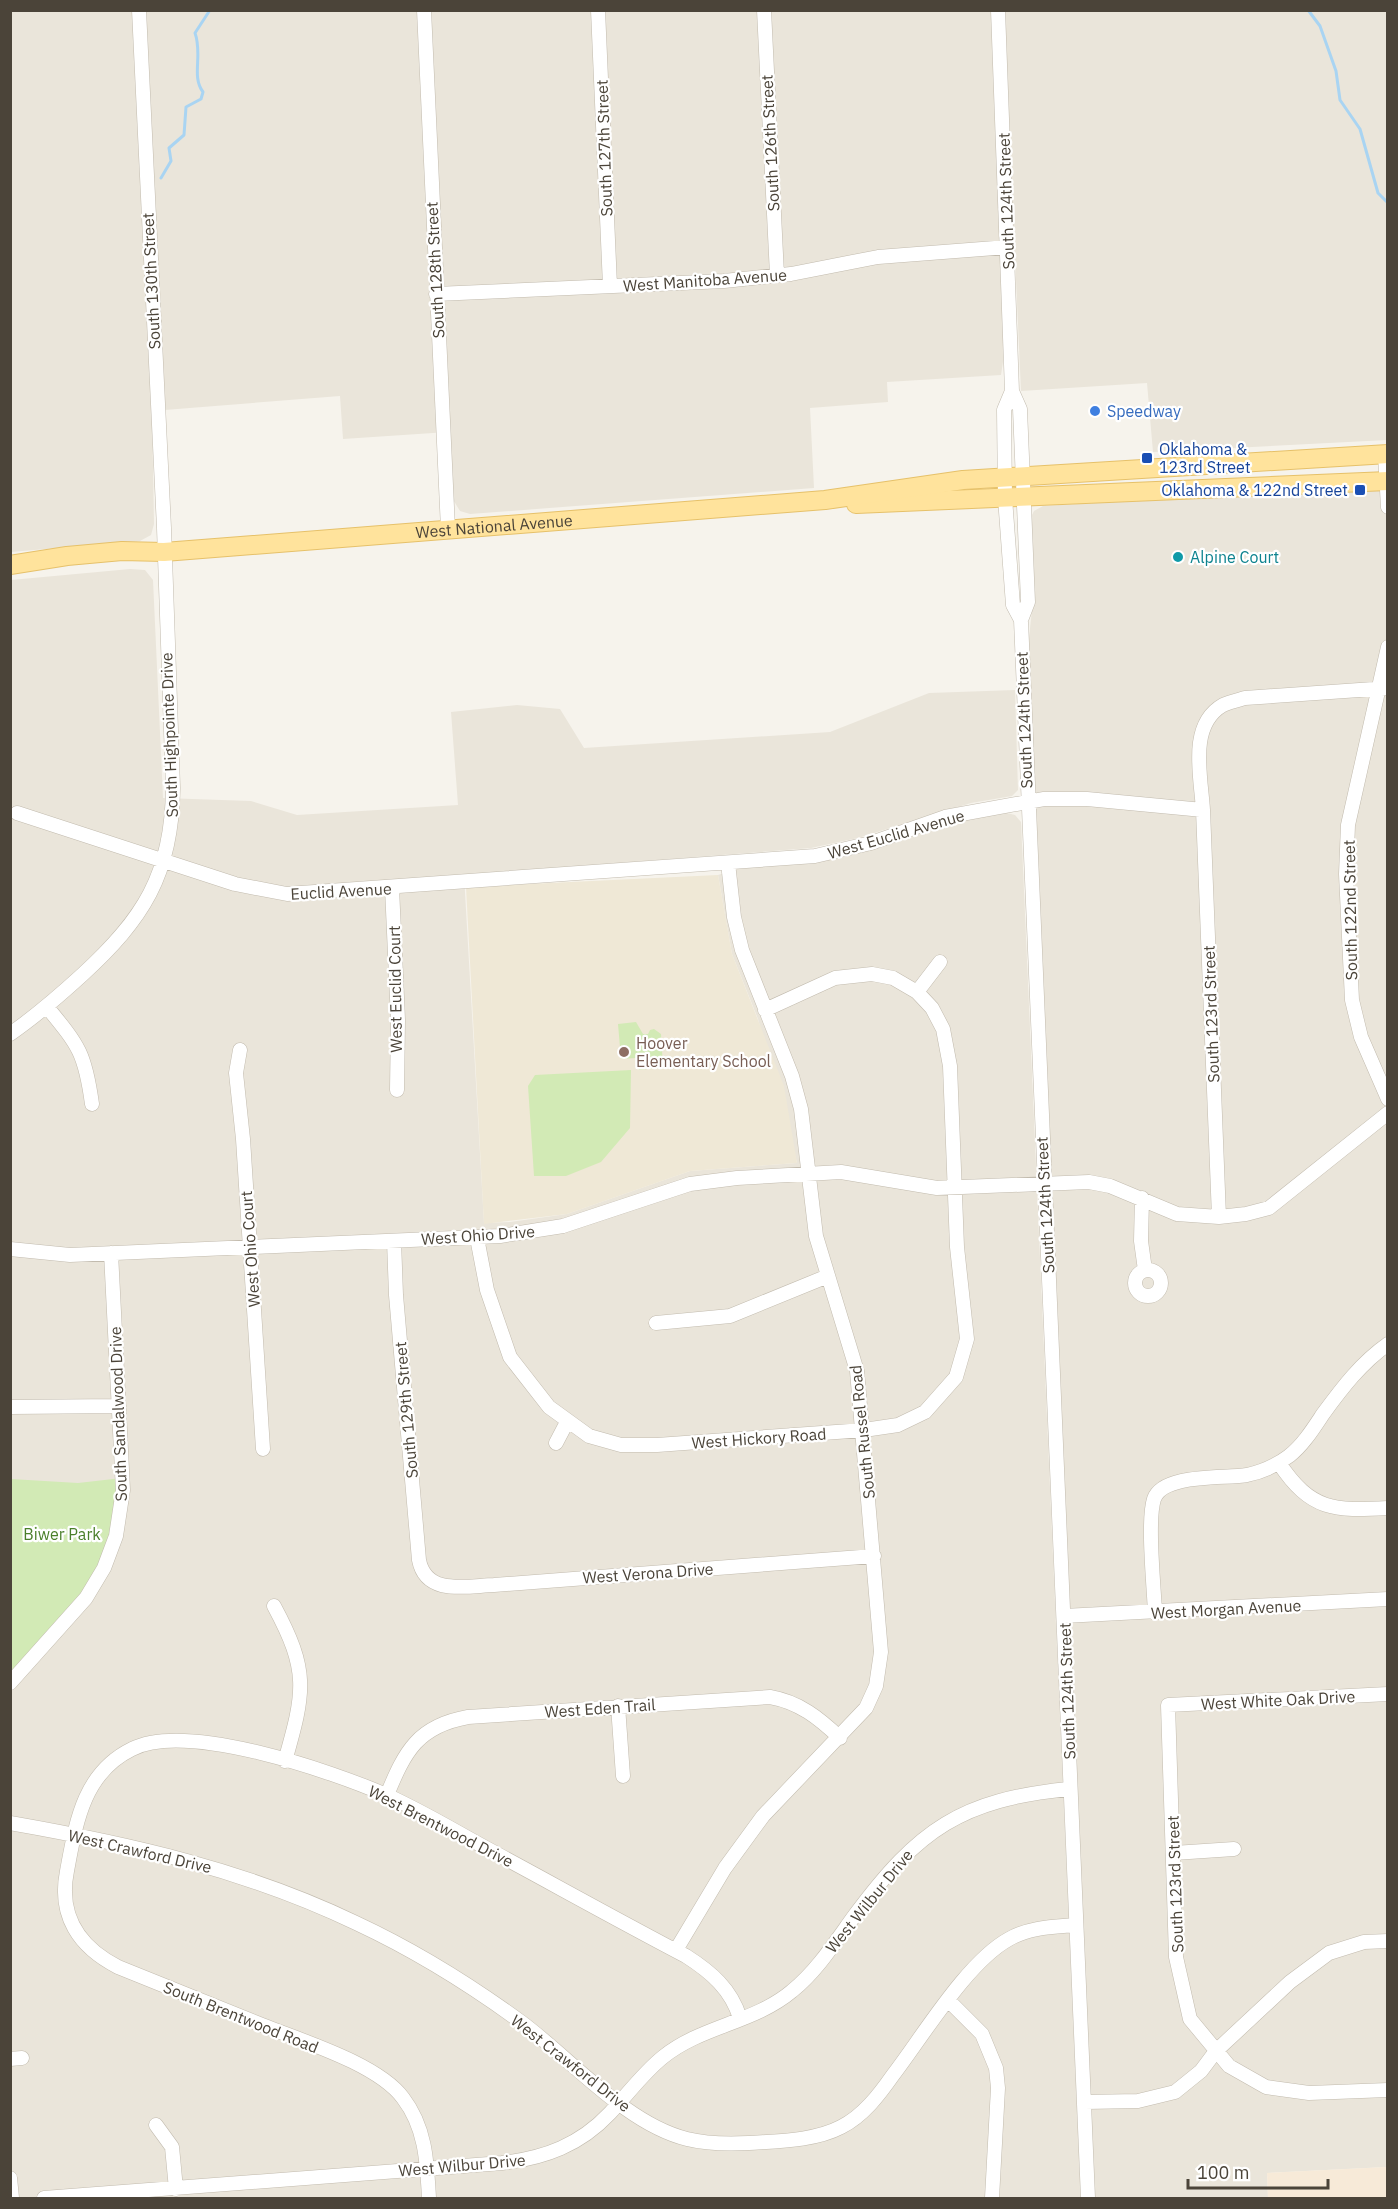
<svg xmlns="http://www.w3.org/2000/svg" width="1398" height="2209" font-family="'IBM Plex Sans',sans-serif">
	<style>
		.residential { fill: #eae5da }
		.commercial { fill: #f7ead8 }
		.education { fill: #efe8d6 }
		.green { fill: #d2eab5 }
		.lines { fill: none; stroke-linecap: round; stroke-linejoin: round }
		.stream { stroke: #a9d4f2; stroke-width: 3 }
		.minor-casing { stroke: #c2bbae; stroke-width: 15 }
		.major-casing { stroke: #e6c16a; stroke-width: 20 }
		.minor { stroke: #fff; stroke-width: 14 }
		.major { stroke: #ffe39c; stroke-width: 18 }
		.shop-dot { fill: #3f7fe0; stroke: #fff; stroke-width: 2 }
		.transit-dot { fill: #1a4fb4; stroke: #fff; stroke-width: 2 }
		.culture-dot { fill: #0f9aa8; stroke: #fff; stroke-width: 2 }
		.education-dot { fill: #8d6e63; stroke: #fff; stroke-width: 2 }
		.labels { text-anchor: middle; stroke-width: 4.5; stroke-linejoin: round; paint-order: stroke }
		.street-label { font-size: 16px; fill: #4b4439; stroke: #fff }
		.shop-label { font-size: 16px; fill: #366cbe; stroke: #fff; text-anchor: start }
		.transit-label { font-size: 16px; fill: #164399; stroke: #fff; text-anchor: start }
		.culture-label { font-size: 16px; fill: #0d838f; stroke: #fff; text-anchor: start }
		.education-label { font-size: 16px; fill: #785e54; stroke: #fff; text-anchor: start }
		.park-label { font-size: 16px; fill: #4a7f2a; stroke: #fff }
	</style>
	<rect width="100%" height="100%" fill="#f6f3ec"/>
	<path class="residential" d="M11,11H992L1004,355L1001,375L887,382L888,402L810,408L814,488L470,514L460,511L452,498L448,432L343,439L340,396L152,411L154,524L151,535L140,541L11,552Z
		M1004,11H1387V440L1153,452L1147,383L1021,391Z
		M1387,486V2167L1267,2173L1268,2198H1091L1027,657L1033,600L1031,517L1034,511L1043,506Z
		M130,569L145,570L153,580L163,798L251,801L297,815L458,805L451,712L517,705L560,709L584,748L830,732L929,693L1015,690L1018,790L1012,796L971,803L858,838L811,848L464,875L484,1223L510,1222L567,1214L690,1171L797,1163L758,1019L732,954L718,875L744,867L828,860L856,853L951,820L1003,812L1015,815L1021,822L1081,2198H11V580Z"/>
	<path class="commercial" d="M1387,2167V2198H1268L1267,2173Z"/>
	<path class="education" d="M718,875L732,954L784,1086L797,1163L690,1171L567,1214L484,1224L466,887Z"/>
	<path class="green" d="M636,1022L643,1034H648L650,1030L654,1029L661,1034L663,1067L639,1070L636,1058L621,1059L618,1024Z
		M631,1070L630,1128L601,1162L566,1176H534L528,1086L535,1075Z
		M122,1478L104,1568L11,1684V1479L78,1483Z"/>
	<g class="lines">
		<path class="stream" d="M1308,10L1320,26L1336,71L1340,100L1360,129L1378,193L1388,203
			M161,178L171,161L169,148L184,135L186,107L201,99L203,92C191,76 203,55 195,33L210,10"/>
		<defs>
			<path id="minor" d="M424,10L448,529
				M598,10L610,286
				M764,10L777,275
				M998,10L1012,391L1020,409L1028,602L1021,620
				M436,294L724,281L791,274L878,257L1008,247
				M1012,391L1004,410L1005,498L1013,605L1021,620L1088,2198
				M1385,454L1388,507
				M1388,647L1348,825L1346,874L1352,1000L1361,1037L1388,1099
				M1203,810L1219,1217
				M17,813L235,884L287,894L815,856L871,843L945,817L1044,799H1087L1203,810C1201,776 1188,725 1223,705C1229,702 1238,700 1245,698L1388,688
				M392,888L398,1020L397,1090
				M917,992L940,962
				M47,1007C79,1046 85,1053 92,1104
				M10,1034C36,1016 59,996 82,975C143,919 172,875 173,788L164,528L139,10
				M240,1050L236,1073L243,1139L263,1449
				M1142,1198L1141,1241L1145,1270
				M477,1238L487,1290L510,1357L549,1407L589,1436L621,1445H657L864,1430L898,1425L925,1412L956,1377L967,1339L957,1247L950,1066L943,1029L932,1008L917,992L893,978L872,974L835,978L765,1010
				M394,1241L396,1295L419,1560C426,1596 466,1586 494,1585L874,1556
				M10,1249L70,1255L500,1236L563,1226L690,1184L737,1178L841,1172L937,1188L1089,1182L1110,1186L1177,1214L1219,1217L1246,1214L1269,1208L1388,1113
				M1135 1283a13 13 0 1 1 26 0a13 13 0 1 1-26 0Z
				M656,1323L730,1316L828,1276
				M10,1407L119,1406
				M556,1443L567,1422
				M1279,1463C1311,1511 1334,1511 1388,1508
				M274,1606C309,1671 305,1691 285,1761
				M1155,1613C1154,1587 1147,1521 1154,1499C1163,1473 1225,1479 1247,1475C1261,1472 1277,1465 1289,1456C1303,1445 1313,1429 1323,1414C1342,1388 1361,1363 1388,1344
				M1064,1616L1388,1599
				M10,1683L86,1598L104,1568L116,1536L123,1490L111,1253
				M1388,1694L1168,1705L1176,1957L1190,2019L1229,2066L1266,2087L1309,2093L1388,2090
				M618,1706L623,1776
				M387,1795C405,1751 418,1726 468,1717L770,1697C799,1702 819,1718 840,1738
				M10,1823C130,1844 246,1870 356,1923C414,1950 469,1984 521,2022C571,2059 626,2124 687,2139C707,2144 729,2144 749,2143C778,2141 814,2141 841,2127C863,2116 879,2095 893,2075C923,2036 967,1962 1009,1939C1030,1927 1053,1927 1076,1925
				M1174,1853L1234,1849
				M676,1950L725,1868L763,1816L866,1708L876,1686L881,1652L857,1371L816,1236L801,1109L792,1076L742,950L734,917L728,863
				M949,2001L982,2034L996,2068L998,2088L992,2198
				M10,2059L22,2058
				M1085,2102L1138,2101L1175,2092L1201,2071L1216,2051L1290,1982L1329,1953L1364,1942L1388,1941
				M156,2125L172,2147L176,2189
				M10,2178L12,2198
				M44,2198L502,2163C545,2158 580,2145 610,2113C628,2094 643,2073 663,2057C701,2026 754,2023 792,1991C817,1971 836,1941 855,1915C919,1829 961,1800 1068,1789L1070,1791
				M429,2198C427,2163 426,2128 403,2098C378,2064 302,2041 262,2025C214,2006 166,1986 118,1967C79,1947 58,1916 67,1871C76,1823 83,1773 132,1749C186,1721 331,1771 386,1795C420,1810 453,1830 486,1848C553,1884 619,1921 686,1956C711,1972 731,1989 740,2018"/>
			<g id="major">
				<path d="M856,504L1388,481"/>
				<path id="s1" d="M10,565L67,556L122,551L164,552L825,500L963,480L1388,454"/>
			</g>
		</defs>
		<use href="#minor" class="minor-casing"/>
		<use href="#major" class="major-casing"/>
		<use href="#minor" class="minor"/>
		<use href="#major" class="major"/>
	</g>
	<circle class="shop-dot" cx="1095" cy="411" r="6"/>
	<g class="transit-dot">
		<rect x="1141" y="452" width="12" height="12" rx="3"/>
		<rect x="1354" y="484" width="12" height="12" rx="3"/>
	</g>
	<circle class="culture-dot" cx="1178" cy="557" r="6"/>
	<circle class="education-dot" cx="624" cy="1052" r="6"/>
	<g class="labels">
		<g class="street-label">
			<text transform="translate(770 143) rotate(-93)" y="6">South 126th Street</text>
			<text transform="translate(604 148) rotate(-92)" y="6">South 127th Street</text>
			<text transform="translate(1006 201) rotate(-92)" y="6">South 124th Street</text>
			<text transform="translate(435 270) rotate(-93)" y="6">South 128th Street</text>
			<text transform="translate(705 280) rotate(-4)" y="6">West Manitoba Avenue</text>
			<text transform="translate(151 281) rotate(-93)" y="6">South 130th Street</text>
			<text dy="6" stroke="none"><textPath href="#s1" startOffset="486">West National Avenue</textPath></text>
			<text transform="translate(1024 720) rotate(-92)" y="6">South 124th Street</text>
			<text transform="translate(169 735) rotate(-92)" y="6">South Highpointe Drive</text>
			<text transform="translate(896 834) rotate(-16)" y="6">West Euclid Avenue</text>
			<text transform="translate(341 891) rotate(-3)" y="6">Euclid Avenue</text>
			<text transform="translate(1350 910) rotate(-91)" y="6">South 122nd Street</text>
			<text transform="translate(395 989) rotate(-91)" y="6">West Euclid Court</text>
			<text transform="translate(1211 1014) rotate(-92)" y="6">South 123rd Street</text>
			<text transform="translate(1045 1205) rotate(-93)" y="6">South 124th Street</text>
			<text transform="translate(478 1235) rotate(-4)" y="6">West Ohio Drive</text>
			<text transform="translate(250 1249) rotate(-94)" y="6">West Ohio Court</text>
			<text transform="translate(406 1410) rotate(-95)" y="6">South 129th Street</text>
			<text transform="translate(118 1414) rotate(-92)" y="6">South Sandalwood Drive</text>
			<text transform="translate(862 1432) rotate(-96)" y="6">South Russel Road</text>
			<text transform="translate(759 1438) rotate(-4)" y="6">West Hickory Road</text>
			<text transform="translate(648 1573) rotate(-4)" y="6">West Verona Drive</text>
			<text transform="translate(1226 1609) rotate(-3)" y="6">West Morgan Avenue</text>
			<text transform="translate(1067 1691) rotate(-92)" y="6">South 124th Street</text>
			<text transform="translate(1278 1700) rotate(-3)" y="6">West White Oak Drive</text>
			<text transform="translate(600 1708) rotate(-4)" y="6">West Eden Trail</text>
			<text transform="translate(441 1826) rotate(27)" y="6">West Brentwood Drive</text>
			<text transform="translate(140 1851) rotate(13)" y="6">West Crawford Drive</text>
			<text transform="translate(1175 1884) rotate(-92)" y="6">South 123rd Street</text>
			<text transform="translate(869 1901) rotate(-51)" y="6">West Wilbur Drive</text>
			<text transform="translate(241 2017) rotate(22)" y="6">South Brentwood Road</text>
			<text transform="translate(571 2063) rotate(38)" y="6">West Crawford Drive</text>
			<text transform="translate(462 2165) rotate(-5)" y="6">West Wilbur Drive</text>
		</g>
		<g class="shop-label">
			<text x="1107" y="417">Speedway</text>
		</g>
		<g class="transit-label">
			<text x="1159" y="455">Oklahoma &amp;<tspan x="1159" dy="18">123rd Street</tspan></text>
			<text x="1348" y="496" text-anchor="end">Oklahoma &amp; 122nd Street</text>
		</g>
		<g class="culture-label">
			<text x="1190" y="563">Alpine Court</text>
		</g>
		<g class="education-label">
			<text x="636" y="1049">Hoover<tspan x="636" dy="18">Elementary School</tspan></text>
		</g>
		<g class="park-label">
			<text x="62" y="1540">Biwer Park</text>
		</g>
	</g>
	<rect width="1398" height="2209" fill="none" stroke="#4b4439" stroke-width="24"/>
	<path d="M1188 2179v9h140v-9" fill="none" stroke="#4b4439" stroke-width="3"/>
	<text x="1197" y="2179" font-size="18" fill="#4b4439" stroke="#ffffff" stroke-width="4.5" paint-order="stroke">100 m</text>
</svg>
